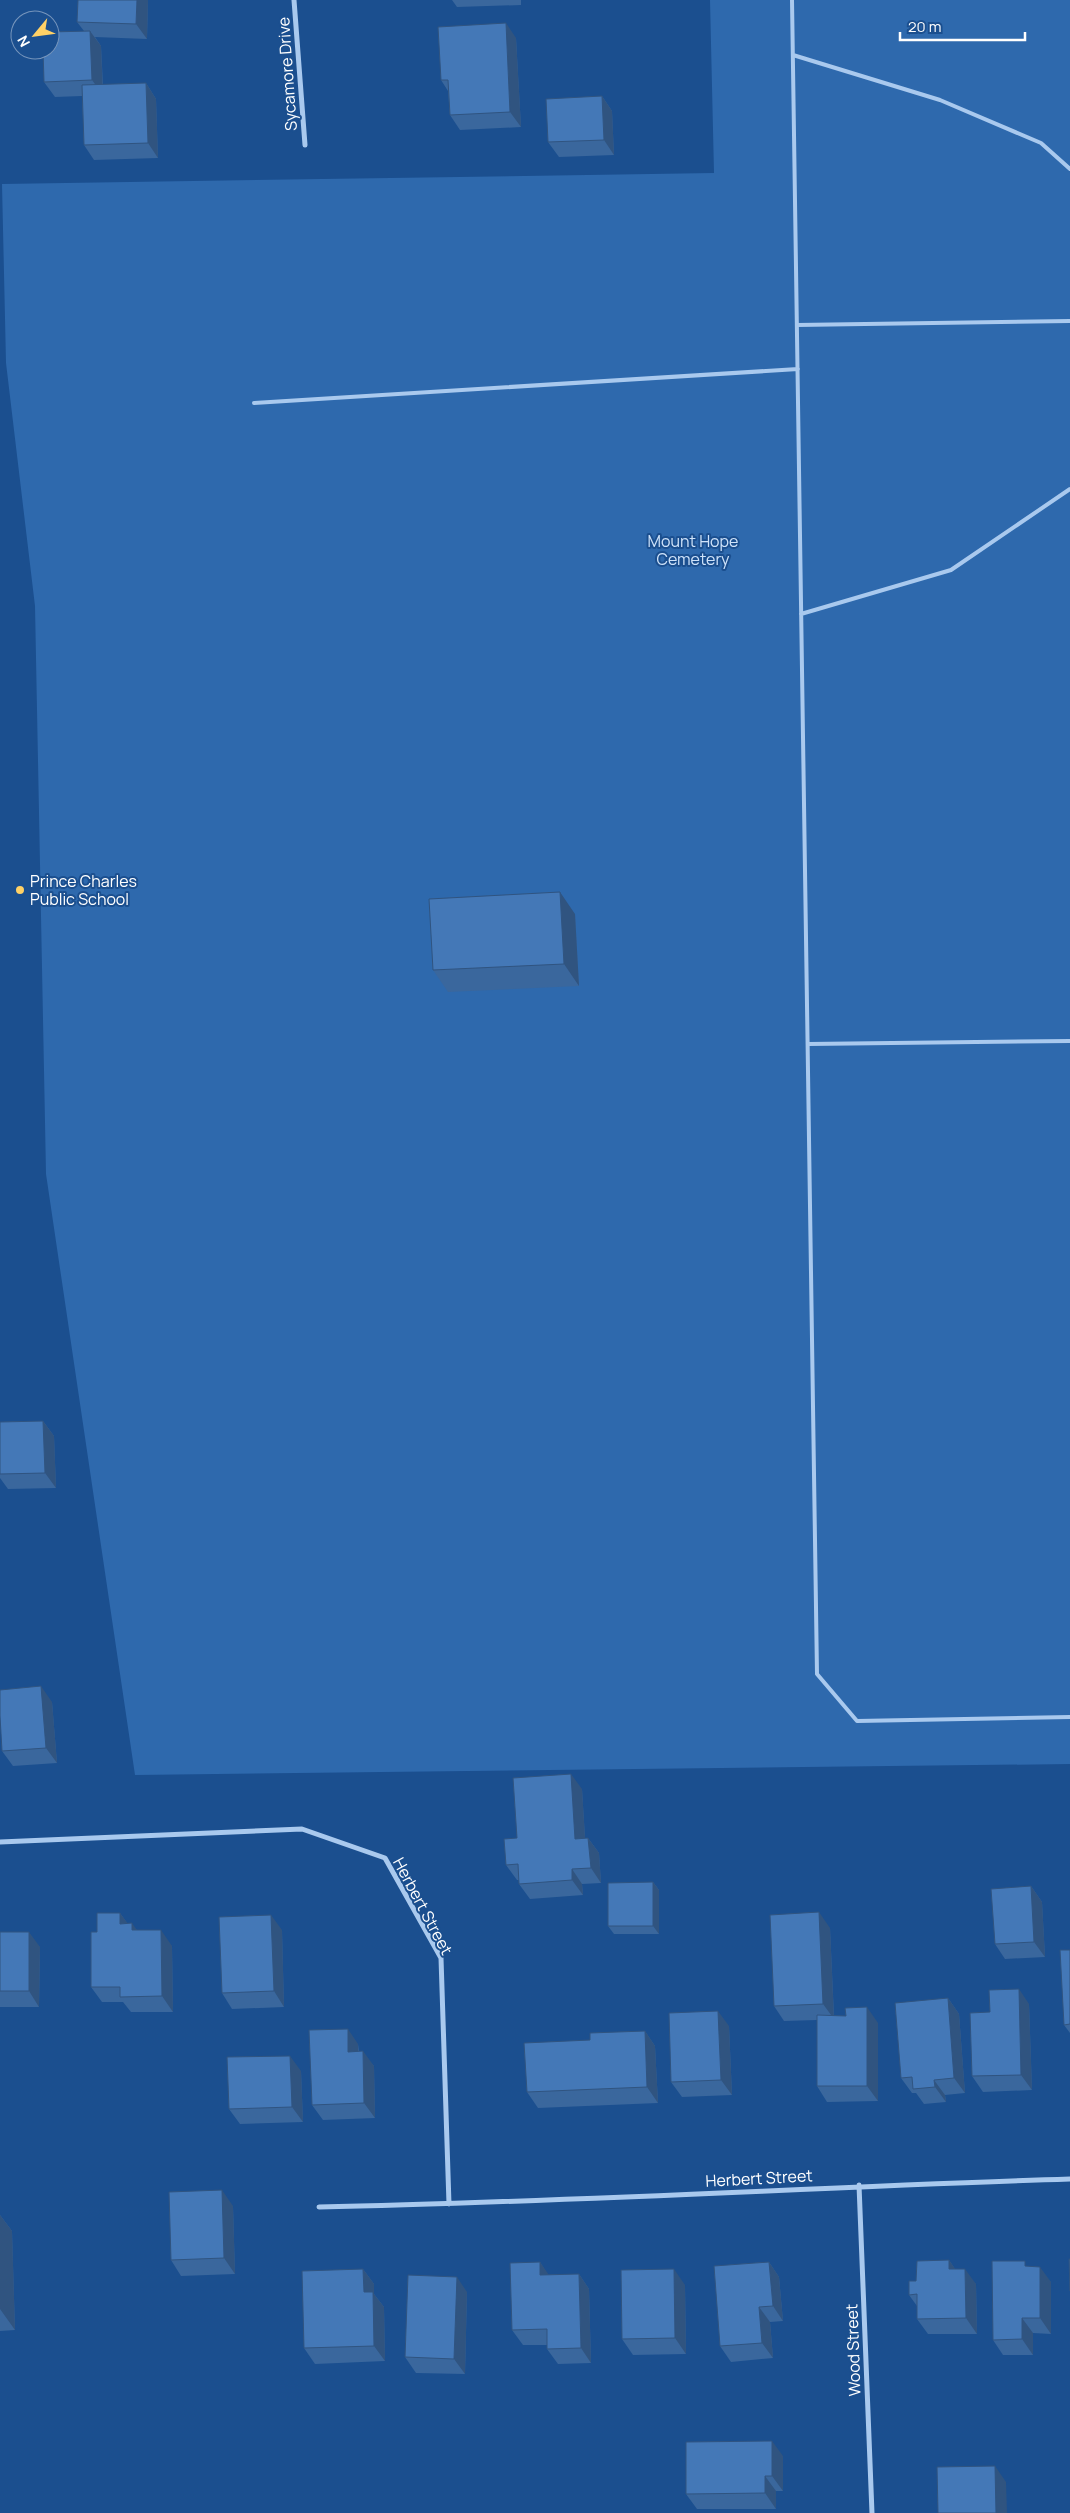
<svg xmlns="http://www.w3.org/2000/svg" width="1070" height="2513" font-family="Manrope,sans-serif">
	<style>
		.green { fill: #2e69ad }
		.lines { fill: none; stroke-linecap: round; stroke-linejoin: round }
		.service { stroke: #a9c9ee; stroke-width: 4 }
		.minor { stroke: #a9c9ee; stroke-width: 5 }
		.wall { fill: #3a679d }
		.shaded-wall { fill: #305480 }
		.building { fill: #4478b7; stroke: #305480 }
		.poi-dot { fill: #ffd166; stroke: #1b4f8f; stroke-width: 2 }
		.labels { text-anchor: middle; stroke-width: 4; stroke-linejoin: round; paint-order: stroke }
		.street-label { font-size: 16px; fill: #fff; stroke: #1b4f8f }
		.park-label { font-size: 16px; fill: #cfe3fa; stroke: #1b4f8f }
		.poi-label { font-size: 16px; fill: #fff; stroke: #1b4f8f; text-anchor: start }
	</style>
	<rect width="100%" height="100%" fill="#1b4f8f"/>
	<path class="green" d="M710,0H1070V1764L135,1775L46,1174L35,606L6,363L2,184L714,173Z"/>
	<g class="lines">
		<path class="service" d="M792,0L817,1674L857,1721L1070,1717
			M793,55L940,100L1041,143L1070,169
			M797,325L1070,321
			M254,403L798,369
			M801,614L951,570L1070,489
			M808,1044L1070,1041"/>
		<path class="minor" d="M294,0L305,145
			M0,1842L302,1829L385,1858L441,1958L449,2204
			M859,2185L872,2513
			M319,2207C570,2202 820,2187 1070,2179"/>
	</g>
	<path class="wall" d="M148,0L147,39L95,37L101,46L103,85L146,83L156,99L158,158L94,160L84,145L82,96L55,97L44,82L84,31L77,22Z
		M452,0H521V5L457,7Z
		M516,38L521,127L460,130L450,115L448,91L441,80Z
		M602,96L612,111L614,155L559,157L548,142Z
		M575,914L579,986L448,992L433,970Z
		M43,1421L54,1436L56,1488L8,1489L0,1478V1422Z
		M52,1702L57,1763L13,1766L2,1751Z
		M582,1789L585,1838H588L599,1853L601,1883L582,1884L583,1895L530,1899L519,1884V1880H517L506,1865L517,1838Z
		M653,1882L659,1890V1934H614L608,1926Z
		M1031,1886L1042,1902L1045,1957L1005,1959L995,1944Z
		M120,1913L127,1923L137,1930L172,1946L173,2012H131L123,2002H102L91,1987L97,1932Z
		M830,1928L834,2016L878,2023V2101L827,2102L817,2086V2020L784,2021L774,2006Z
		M282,1930L284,2007L232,2009L222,1993Z
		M0,1932L40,1947L39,2007H0Z
		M1070,1950V2033L1064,2025Z
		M948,1998L959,2014L965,2093L945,2095L946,2102L924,2104L916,2093H912L901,2078Z
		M1029,2004L1032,2090L983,2092L972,2076L990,2012Z
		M729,2026L732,2095L682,2097L671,2082Z
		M645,2031L655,2046L658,2103L538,2108L527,2092Z
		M358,2044L359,2051L374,2066L375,2118L323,2120L312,2105Z
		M301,2071L303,2122L240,2124L229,2109Z
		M233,2206L235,2274L181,2276L171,2260Z
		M0,2215L12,2231L15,2330L0,2331Z
		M949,2260L955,2269L976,2284L977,2334H928L917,2319V2306L909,2295L916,2281Z
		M540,2262L548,2275L579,2274L589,2289L591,2363L558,2364L547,2349V2345H523L512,2330Z
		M769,2262L779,2277L783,2321L770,2322L773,2358L731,2362L720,2346Z
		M1028,2266L1051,2282V2334L1033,2333V2355H1003L993,2340Z
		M363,2269L374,2284V2294L384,2307L385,2361L315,2364L304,2348Z
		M685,2285L686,2354L633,2355L622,2339Z
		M467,2292L465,2374L416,2373L405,2357Z
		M783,2456V2491H776V2509H697L686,2494Z"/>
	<path class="shaded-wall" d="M137,0H148L147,39L136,24Z
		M506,23L516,38L521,127L510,112Z
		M90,31L101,46L103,95L92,80Z
		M146,83L156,99L158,158L148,143Z
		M602,96L612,111L614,155L604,140Z
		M560,892L575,914L579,986L564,964Z
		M43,1421L54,1436L56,1488L45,1473Z
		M41,1686L52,1702L57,1763L46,1748Z
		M571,1774L582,1789L586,1854L575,1839Z
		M588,1838L599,1853L601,1883L591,1868Z
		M572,1869L582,1884L583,1895L572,1880Z
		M653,1882L659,1890V1934L653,1926Z
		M1031,1886L1042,1902L1045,1957L1034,1942Z
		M819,1912L830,1928L834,2019L823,2004Z
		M120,1913L131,1928L120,1924Z
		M271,1915L282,1930L284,2007L274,1991Z
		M132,1923L143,1939L132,1930Z
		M161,1930L172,1946L173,2012L162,1996Z
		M29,1932L40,1947L39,2007L29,1991Z
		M1019,1989L1029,2004L1032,2090L1021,2075Z
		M948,1998L959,2014L965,2093L954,2078Z
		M867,2007L878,2023V2101L867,2086Z
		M718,2011L729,2026L732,2095L721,2080Z
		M348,2029L358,2044L359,2067L348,2052Z
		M645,2031L655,2046L658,2103L647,2087Z
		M363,2051L374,2066L375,2118L364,2103Z
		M290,2056L301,2071L303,2122L292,2107Z
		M934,2080L945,2095L946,2102L935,2087Z
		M222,2190L233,2206L235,2274L224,2258Z
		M0,2215L12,2231L15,2330L0,2309Z
		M949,2260L960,2276L949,2269Z
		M540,2262L551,2278L540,2275Z
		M769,2262L779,2277L783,2321L773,2306Z
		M1040,2267L1051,2282V2334L1040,2318Z
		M363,2269L374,2284V2294L384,2307L385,2361L374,2346L364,2292Z
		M674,2269L685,2285L686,2354L675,2338Z
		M965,2269L976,2284L977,2334L966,2318Z
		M579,2274L589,2289L591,2363L581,2348Z
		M457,2277L467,2292L465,2374L454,2359Z
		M759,2307L770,2322L773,2358L762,2343Z
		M1022,2318L1033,2333V2355L1022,2339Z
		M772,2441L783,2456V2491L772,2476Z
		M995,2466L1006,2482L1007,2513H996Z
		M765,2476L776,2491V2509L765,2493Z"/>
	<path class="building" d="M78,0H137L136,24L77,22Z
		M506,23L510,112L450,115L448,80H441L438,27Z
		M90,31L92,80L44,82L43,50H50V32Z
		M146,83L148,143L84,145L82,85Z
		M602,96L604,140L548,142L546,99Z
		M560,892L564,964L433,970L429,899Z
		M43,1421L45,1473L0,1474V1422Z
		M41,1686L46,1748L2,1751L0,1716V1690Z
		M571,1774L575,1839L588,1838L591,1868L572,1869V1880L519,1884L518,1864L506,1865L504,1839L517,1838L513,1778Z
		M653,1882V1926H608V1883Z
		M1031,1886L1034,1942L995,1944L991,1889Z
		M819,1912L823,2004L774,2006L770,1915Z
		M97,1913H120V1924L132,1923V1930H161L162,1996L120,1997V1987H91V1932H97Z
		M271,1915L274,1991L222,1993L219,1917Z
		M0,1932H29V1991H0Z
		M1060,1950H1070V2024L1064,2025Z
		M1019,1989L1021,2075L972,2076L970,2013L990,2012L989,1990Z
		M948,1998L954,2078L934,2080L935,2087L913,2089L912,2077L901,2078L895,2003Z
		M867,2007V2086H817V2015L846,2016L845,2008Z
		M718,2011L721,2080L671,2082L669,2013Z
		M348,2029V2052L363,2051L364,2103L312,2105L309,2030Z
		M645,2031L647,2087L527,2092L524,2043L590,2040V2033Z
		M290,2056L292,2107L229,2109L227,2057Z
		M222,2190L224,2258L171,2260L169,2192Z
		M1069,2259H1070V2291Z
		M949,2260V2269H965L966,2318L917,2319V2294L909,2295V2281H916L917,2261Z
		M992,2261H1025V2266L1040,2267V2318H1022V2339L993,2340Z
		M540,2262V2275L579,2274L581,2348L547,2349V2329L512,2330L510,2263Z
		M769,2262L773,2306L759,2307L762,2343L720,2346L714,2266Z
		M363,2269L364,2292H373L374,2346L304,2348L302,2271Z
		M674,2269L675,2338L622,2339L621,2270Z
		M408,2275L457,2277L454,2359L405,2357Z
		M772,2441V2476H765V2493L686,2494V2442Z
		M995,2466L996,2513H938L937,2467Z"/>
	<circle class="poi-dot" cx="20" cy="890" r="5"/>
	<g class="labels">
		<g class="street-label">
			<text transform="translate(287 74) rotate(-94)" y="6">Sycamore Drive</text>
			<text transform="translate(423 1906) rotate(62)" y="6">Herbert Street</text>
			<text transform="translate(759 2178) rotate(-3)" y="6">Herbert Street</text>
			<text transform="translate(853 2350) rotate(-92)" y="6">Wood Street</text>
		</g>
		<g class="park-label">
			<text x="693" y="547">Mount Hope<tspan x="693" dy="18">Cemetery</tspan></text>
		</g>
		<g class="poi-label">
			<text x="30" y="887">Prince Charles<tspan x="30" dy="18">Public School</tspan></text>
		</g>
	</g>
	<g transform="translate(35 35) rotate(241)"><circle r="24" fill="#1b4f8f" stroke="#7695bc"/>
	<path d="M0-4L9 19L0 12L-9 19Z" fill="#ffd166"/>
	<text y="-8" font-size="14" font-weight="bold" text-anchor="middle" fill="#ffffff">N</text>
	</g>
	<path d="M900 32v8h125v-8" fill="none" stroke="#ffffff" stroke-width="2.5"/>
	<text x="908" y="32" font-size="15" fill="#ffffff" stroke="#1b4f8f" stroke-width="4" paint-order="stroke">20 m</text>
</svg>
